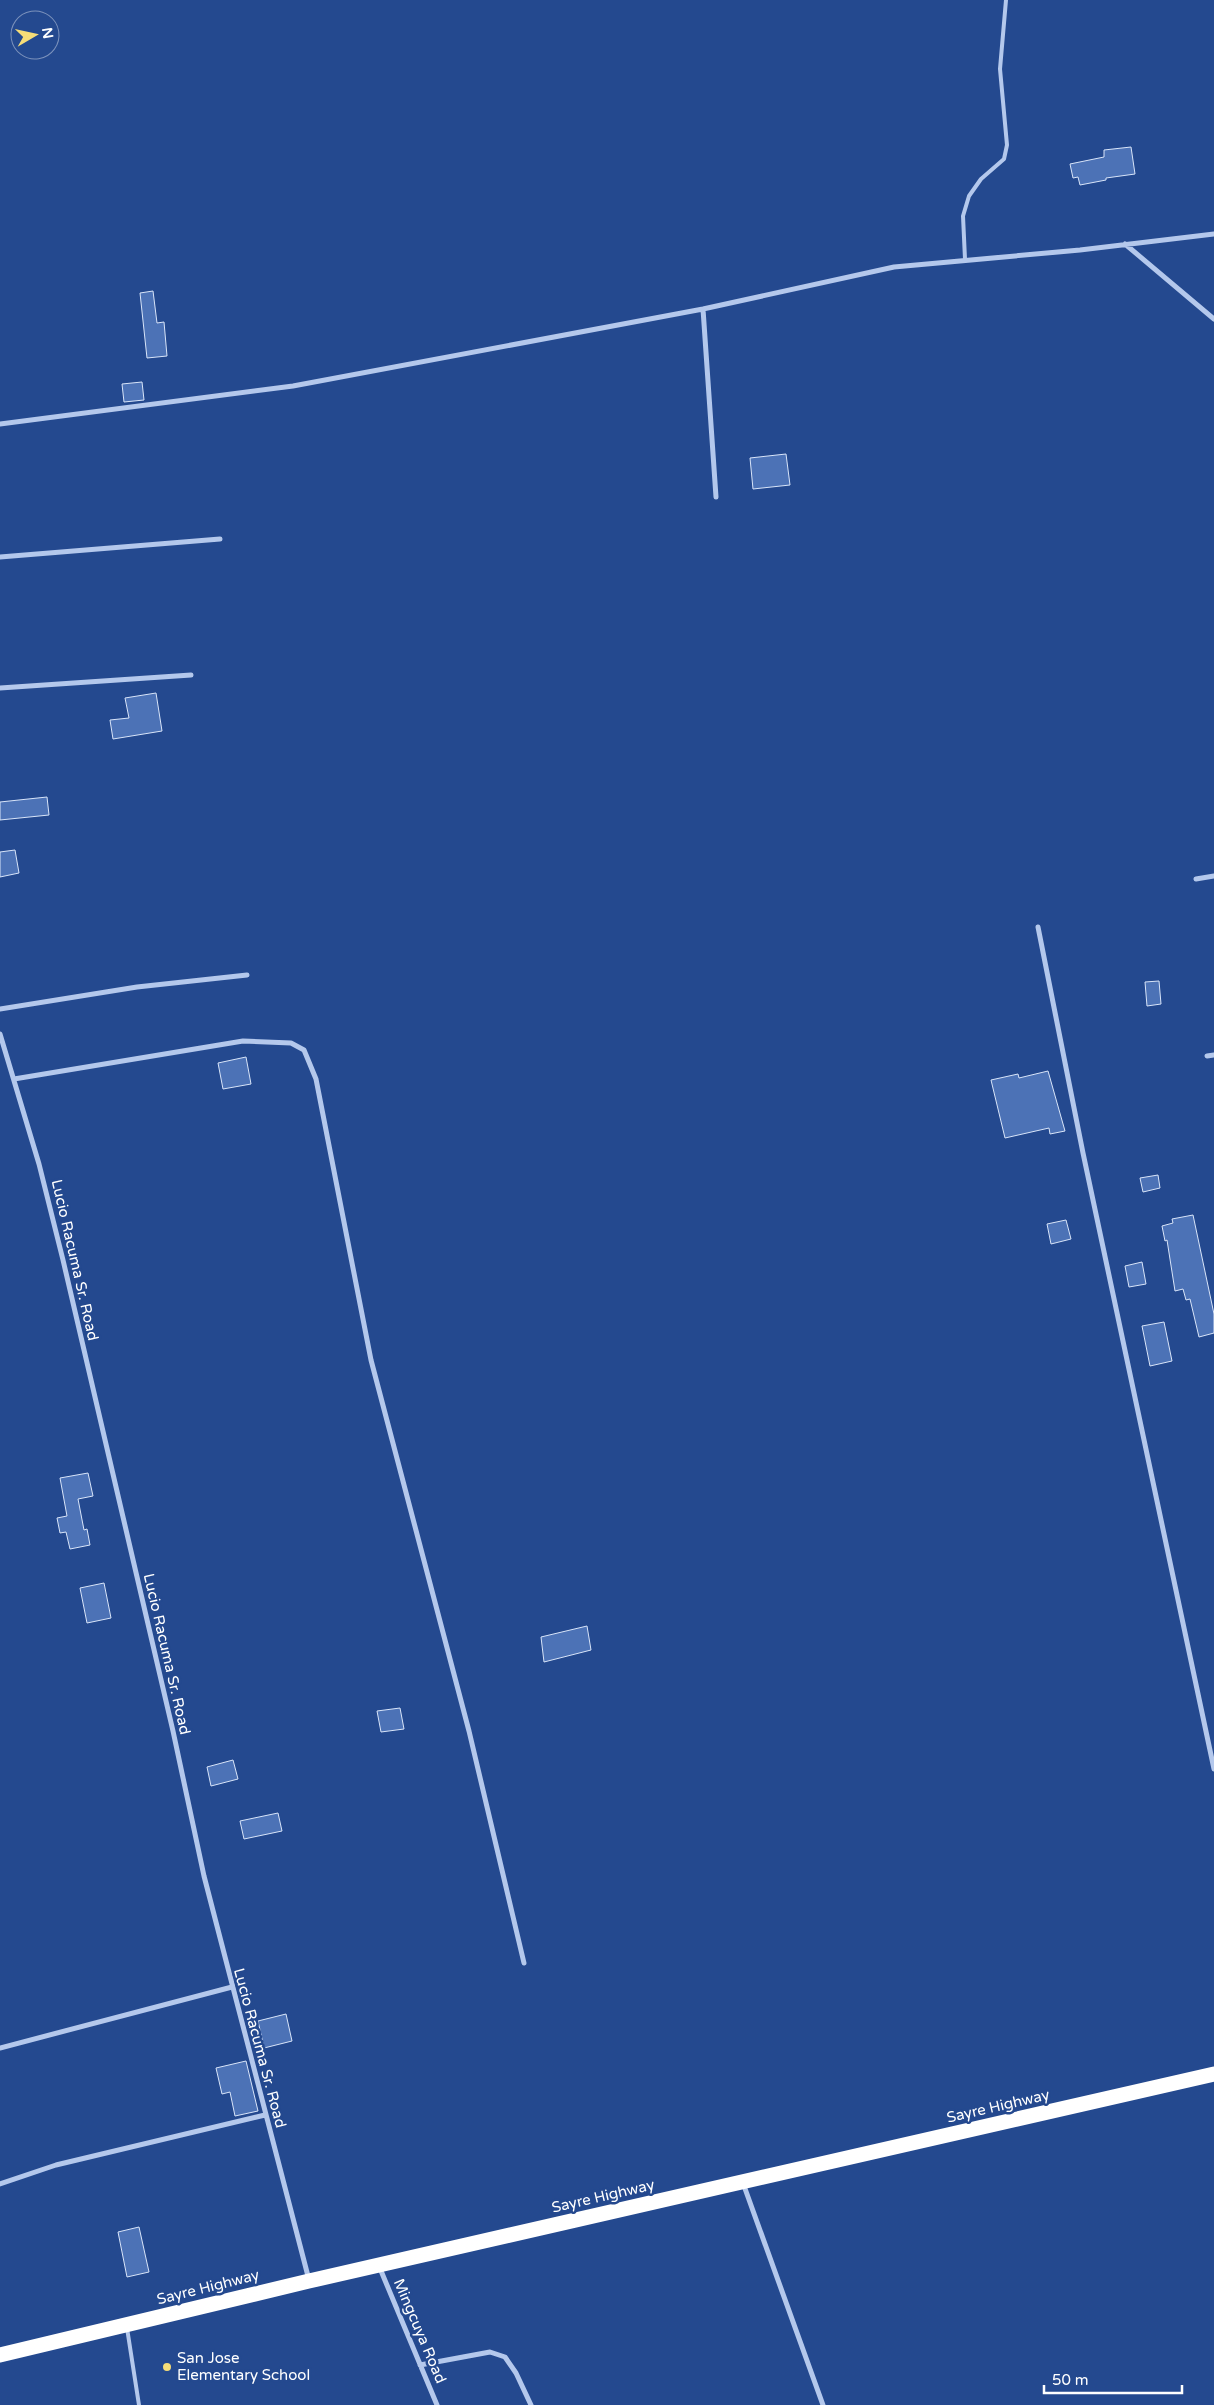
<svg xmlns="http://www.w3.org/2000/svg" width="1214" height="2405" font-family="'Varela Round',sans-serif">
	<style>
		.building { fill: #4c72b6; stroke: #d9e5f9 }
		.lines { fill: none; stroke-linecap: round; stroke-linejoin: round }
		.lane { stroke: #b4c8ec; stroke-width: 4 }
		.street { stroke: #b4c8ec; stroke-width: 5 }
		.highway { stroke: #fff; stroke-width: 15 }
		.poi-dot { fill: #f6dd78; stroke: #24498f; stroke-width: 2 }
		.labels { text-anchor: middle; stroke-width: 5; stroke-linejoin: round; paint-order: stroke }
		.street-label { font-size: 15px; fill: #fff; stroke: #24498f }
		.poi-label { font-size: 15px; fill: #fff; stroke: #24498f; text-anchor: start }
	</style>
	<rect width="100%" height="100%" fill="#24498f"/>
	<path class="building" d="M1131,147L1135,174L1106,178V180L1080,185L1078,177L1073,178L1070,164L1104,157V150Z
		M153,291L157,323L164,322L167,356L147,358L140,293Z
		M142,382L144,400L124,402L122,384Z
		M786,454L790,485L753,489L750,458Z
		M156,693L162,731L113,739L110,720L129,718L125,698Z
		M47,797L49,815L0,820V802Z
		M15,850L19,873L0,877V852Z
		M1159,981L1161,1004L1147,1006L1145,982Z
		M246,1057L251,1084L223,1089L218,1063Z
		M1048,1071L1065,1131L1050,1134L1049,1128L1005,1138L991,1080L1018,1074L1019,1078Z
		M1158,1175L1160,1188L1143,1192L1140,1178Z
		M1193,1215L1214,1314V1333L1199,1337L1190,1299L1186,1300L1183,1289L1175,1291L1167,1240L1165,1241L1162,1226L1173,1223L1172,1219Z
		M1066,1220L1071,1239L1051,1244L1047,1224Z
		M1142,1262L1146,1284L1129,1287L1125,1266Z
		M1164,1322L1172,1361L1150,1366L1142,1326Z
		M88,1473L93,1496L78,1499L84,1530L87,1529L90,1545L70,1549L66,1532L60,1533L57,1518L67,1516L60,1478Z
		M104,1583L111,1618L87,1623L80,1588Z
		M587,1626L591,1650L544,1662L541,1637Z
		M400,1708L404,1729L381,1732L377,1711Z
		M233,1760L238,1779L211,1786L207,1767Z
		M278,1813L282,1831L244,1839L240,1821Z
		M286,2014L292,2041L264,2048L258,2021Z
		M246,2061L258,2111L235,2116L230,2092L222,2094L216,2068Z
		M139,2227L149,2272L127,2277L118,2232Z"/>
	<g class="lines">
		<path class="lane" d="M965,259L963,216L969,196L981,179L1004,159L1007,145L1000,69L1006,0
			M127,2328L139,2405"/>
		<path class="street" d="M1125,244L1214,319
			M703,309L716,497
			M0,424L293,386L703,309L894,267L1080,250L1214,234
			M0,557L220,539
			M0,688L191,675
			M1196,879L1214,876
			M1038,927L1083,1153L1214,1769
			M0,1009L137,987L247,975
			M0,1034L39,1164L63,1260L173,1731L204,1876L309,2280
			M1207,1056L1214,1055
			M14,1079L243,1041L291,1043L304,1050L316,1079L371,1360L469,1731L524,1963
			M0,2048L232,1987
			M743,2183L823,2405
			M0,2184L56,2165L265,2115
			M379,2266L437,2405
			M420,2365L490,2352L505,2357L516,2373L531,2405"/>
		<path class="highway" d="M0,2355L309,2281L1214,2074"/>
	</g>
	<circle class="poi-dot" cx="167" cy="2367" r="5"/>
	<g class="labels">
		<g class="street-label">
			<text transform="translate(75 1260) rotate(77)" y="5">Lucio Racuma Sr. Road</text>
			<text transform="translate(167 1654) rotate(77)" y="5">Lucio Racuma Sr. Road</text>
			<text transform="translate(260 2048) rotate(75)" y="5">Lucio Racuma Sr. Road</text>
			<text transform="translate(998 2106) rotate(-13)" y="5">Sayre Highway</text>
			<text transform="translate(603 2196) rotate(-13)" y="5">Sayre Highway</text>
			<text transform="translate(208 2287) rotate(-14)" y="5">Sayre Highway</text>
			<text transform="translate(420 2331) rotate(67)" y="5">Mingcuya Road</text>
		</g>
		<g class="poi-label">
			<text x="177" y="2363">San Jose<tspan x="177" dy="17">Elementary School</tspan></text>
		</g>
	</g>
	<g transform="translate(35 35) rotate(81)"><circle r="24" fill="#24498f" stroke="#7c92bc"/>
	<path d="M0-4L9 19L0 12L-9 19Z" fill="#f6dd78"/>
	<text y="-8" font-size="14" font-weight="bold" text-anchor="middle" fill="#ffffff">N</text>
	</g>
	<path d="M1044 2385v8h138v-8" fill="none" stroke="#ffffff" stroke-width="2.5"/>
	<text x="1052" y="2385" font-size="15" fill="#ffffff" stroke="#24498f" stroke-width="4" paint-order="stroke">50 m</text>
</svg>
